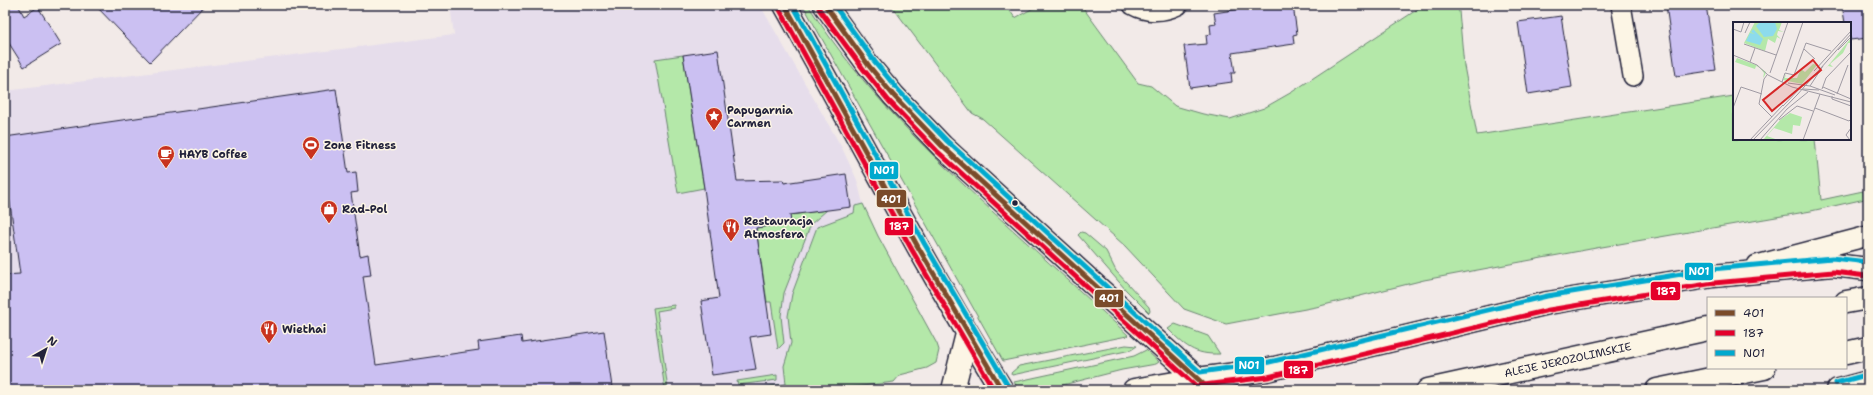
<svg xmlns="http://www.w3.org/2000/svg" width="1873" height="395" font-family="'Shantell Sans',sans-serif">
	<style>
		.built { fill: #e6ddeb }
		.green { fill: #b4e8a9; stroke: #6b8572 }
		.building { fill: #cbc0f2; stroke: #22223b }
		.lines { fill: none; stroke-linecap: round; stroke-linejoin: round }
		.street-casing { stroke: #22223b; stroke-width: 22 }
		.secondary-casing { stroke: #22223b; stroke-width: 25 }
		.primary-casing { stroke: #22223b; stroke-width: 25 }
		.street { stroke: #fcf5e5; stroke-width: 19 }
		.secondary { stroke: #fcf5e5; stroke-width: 22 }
		.primary { stroke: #fcf5e5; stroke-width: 22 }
		.bus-1-casing { stroke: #fcf5e5; stroke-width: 8 }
		.bus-2-casing { stroke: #fcf5e5; stroke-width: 8 }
		.bus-3-casing { stroke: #fcf5e5; stroke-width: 8 }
		.bus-1 { stroke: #7a4b2a; stroke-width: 5 }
		.bus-2 { stroke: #e4002b; stroke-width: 5 }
		.bus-3 { stroke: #00a9ce; stroke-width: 5 }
		.bus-dot { fill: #22223b; stroke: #fcf5e5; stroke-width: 1.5 }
		.labels { text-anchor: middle; stroke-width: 3; stroke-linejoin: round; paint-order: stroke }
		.poi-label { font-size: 11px; font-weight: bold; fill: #22223b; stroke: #fcf5e5; text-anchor: start }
		.street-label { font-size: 11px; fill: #22223b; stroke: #fcf5e5 }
		.inset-road { fill: none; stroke: #9f9aa3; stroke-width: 1 }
		.view { fill: #d62828; fill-opacity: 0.15; stroke: #d62828; stroke-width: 2 }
		.inset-edge { fill: none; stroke: #22223b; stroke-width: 2 }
		.line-badge { stroke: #fcf5e5; stroke-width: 1.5 }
		.badge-label { font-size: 11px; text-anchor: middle; font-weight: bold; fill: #fff }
	</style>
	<rect width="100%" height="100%" fill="#f2eae8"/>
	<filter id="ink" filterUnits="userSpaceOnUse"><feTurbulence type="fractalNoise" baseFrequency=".025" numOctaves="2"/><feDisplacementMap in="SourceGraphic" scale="8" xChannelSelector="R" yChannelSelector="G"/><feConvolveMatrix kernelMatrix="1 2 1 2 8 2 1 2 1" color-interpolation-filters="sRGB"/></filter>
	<g filter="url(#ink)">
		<path class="built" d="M450,5H760L842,148L857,180L863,204L878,236L937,344L939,350L936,363L927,368L900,375L894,382L830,390H23L5,273V91L454,35Z"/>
		<path class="green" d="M803,5H808C862,90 931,155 1005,223C1046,260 1087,297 1128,335L1127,336L1003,361Z
			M891,5H1006L1015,18L1039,5H1081L1138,83L1151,86L1175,106L1203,114L1230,119L1264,108L1292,92L1424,5H1453L1459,11L1464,66L1477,135L1734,96V139H1815L1821,200L1863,191L1865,199L1811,211L1596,248L1424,280L1316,307L1226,324L1184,309L1125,246L983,119L972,113Z
			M683,55L704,188L678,193L655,59Z
			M863,204L878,236L937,344L939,350L936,363L927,368L900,375L894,382L830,390H740L786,384L784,366L791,343L788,316L792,294L817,227L854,213L855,206Z
			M827,210L811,224L784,293L781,316L784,343L778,349L771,302H767L756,228L790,215Z
			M1081,232L1085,233L1106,251L1116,271L1149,307L1150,311L1149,313L1126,290L1078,235Z
			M674,305V308L657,311L668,390H665L653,308Z
			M1175,324L1208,336L1220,354C1194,355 1185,346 1168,329Z
			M1126,345L1137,346L1131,350L1012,375L1011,373L1019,366Z
			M1146,350L1159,362L1156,364L1122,370L1043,390H1019L1014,382L1134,356Z
			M777,375V380L738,385L737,381Z"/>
		<path class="building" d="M5,5H18L24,16L38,7L61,44L24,67L5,37Z
			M95,5H205L150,62Z
			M1266,5H1293L1297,34L1293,35L1294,44L1232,53L1235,73H1231L1232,82L1190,88L1184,46L1207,44L1206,35L1211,34L1210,25L1216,24L1214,13Z
			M1666,5H1706L1716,70L1676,76Z
			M1842,5H1868V38L1850,40V23H1845Z
			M1561,16L1572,87L1528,94L1518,22Z
			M718,50L737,181L783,180L784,183L846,174L851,207L790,215L791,223L756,228L771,334L750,337L756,369L712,375L701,301L719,298L704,188L683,55Z
			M336,89L348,173L356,172L358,192L351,193L360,256L368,254L371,275L363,276L376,365L479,350L478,342L521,336L522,343L604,331L612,387L591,390H5V275L20,274L5,168V137Z"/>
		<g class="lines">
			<defs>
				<path id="street" d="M1133,5C1147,13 1164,12 1178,5
					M1621,5L1633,76
					M1757,265L1868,236"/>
				<path id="secondary" d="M785,5C857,133 924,264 1002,390
					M825,5L869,66L894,96L942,146L1198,379
					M953,390L967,334"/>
				<g id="primary">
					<path d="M1846,302L1868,298"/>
					<path d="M1846,353L1868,348"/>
					<path d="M1134,390L1198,379L1266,370L1548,303L1713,276L1833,265L1868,269"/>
					<path id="s1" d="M1428,390L1708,329"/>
					<path d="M1657,390L1764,368"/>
					<path d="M1838,390L1868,382"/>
				</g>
			</defs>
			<use href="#street" class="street-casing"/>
			<use href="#secondary" class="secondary-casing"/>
			<use href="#primary" class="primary-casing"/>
			<use href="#street" class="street"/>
			<use href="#secondary" class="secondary"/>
			<use href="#primary" class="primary"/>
			<defs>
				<path id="bus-1" d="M785,5L918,247L1002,390
					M825,5L869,66L894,96L942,146L1210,390"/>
				<path id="bus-2" d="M779,8L912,250L994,390
					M819,9L864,70L889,101L937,151L1196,386L1268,377L1549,310L1714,283L1833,272L1867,276"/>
				<path id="bus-3" d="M793,5L924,243L1008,386
					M834,5L875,62L899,91L947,141L1200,372L1265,363L1547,296L1712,269L1832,258L1868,262
					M1836,383L1866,375"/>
			</defs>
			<use href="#bus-1" class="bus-1-casing"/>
			<use href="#bus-2" class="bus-2-casing"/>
			<use href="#bus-3" class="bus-3-casing"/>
			<use href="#bus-1" class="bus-1"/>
			<use href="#bus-2" class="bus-2"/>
			<use href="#bus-3" class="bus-3"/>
		</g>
	</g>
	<defs>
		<symbol id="sight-pin" viewBox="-11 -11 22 30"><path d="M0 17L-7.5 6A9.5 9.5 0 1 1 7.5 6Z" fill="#c8321e" stroke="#fcf5e5"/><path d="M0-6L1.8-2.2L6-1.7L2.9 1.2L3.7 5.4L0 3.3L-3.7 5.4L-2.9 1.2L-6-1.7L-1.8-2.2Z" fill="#fff"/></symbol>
		<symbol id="stadium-pin" viewBox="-11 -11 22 30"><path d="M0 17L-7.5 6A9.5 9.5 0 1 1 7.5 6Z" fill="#c8321e" stroke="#fcf5e5"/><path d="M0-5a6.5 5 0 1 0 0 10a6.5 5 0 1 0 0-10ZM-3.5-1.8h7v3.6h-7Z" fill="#fff"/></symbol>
		<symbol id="cafe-pin" viewBox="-11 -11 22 30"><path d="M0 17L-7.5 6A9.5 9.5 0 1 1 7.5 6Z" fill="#c8321e" stroke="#fcf5e5"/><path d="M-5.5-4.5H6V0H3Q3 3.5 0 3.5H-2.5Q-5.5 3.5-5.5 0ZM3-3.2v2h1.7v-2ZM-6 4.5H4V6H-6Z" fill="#fff"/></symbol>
		<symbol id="shop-pin" viewBox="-11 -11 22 30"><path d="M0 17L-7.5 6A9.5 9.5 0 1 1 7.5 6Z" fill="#c8321e" stroke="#fcf5e5"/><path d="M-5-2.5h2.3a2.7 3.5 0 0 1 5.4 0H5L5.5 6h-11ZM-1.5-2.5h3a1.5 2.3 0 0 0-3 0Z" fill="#fff"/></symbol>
		<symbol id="restaurant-pin" viewBox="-11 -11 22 30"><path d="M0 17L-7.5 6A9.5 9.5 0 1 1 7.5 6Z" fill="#c8321e" stroke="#fcf5e5"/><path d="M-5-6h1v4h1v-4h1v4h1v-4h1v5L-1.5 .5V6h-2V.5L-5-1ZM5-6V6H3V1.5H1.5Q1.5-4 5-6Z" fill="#fff"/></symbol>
	</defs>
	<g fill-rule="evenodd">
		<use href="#sight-pin" x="704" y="106" width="20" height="27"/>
		<use href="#stadium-pin" x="301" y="135" width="20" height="27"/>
		<use href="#cafe-pin" x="156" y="144" width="20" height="27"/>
		<use href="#shop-pin" x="319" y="199" width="20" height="27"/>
		<use href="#restaurant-pin" x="721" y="217" width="20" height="27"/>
		<use href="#restaurant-pin" x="259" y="319" width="20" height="27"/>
	</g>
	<circle class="bus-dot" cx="1015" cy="203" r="3.5"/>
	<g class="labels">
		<g class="poi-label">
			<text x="727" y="114">Papugarnia<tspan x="727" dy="13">Carmen</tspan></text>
			<text x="324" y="149">Zone Fitness</text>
			<text x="179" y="158">HAYB Coffee</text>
			<text x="342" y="213">Rad-Pol</text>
			<text x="744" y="225">Restauracja<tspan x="744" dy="13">Atmosfera</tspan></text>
			<text x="282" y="333">Wiethai</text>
		</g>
		<g class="street-label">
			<text dy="4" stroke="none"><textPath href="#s1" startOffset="143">ALEJE JEROZOLIMSKIE</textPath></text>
		</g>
	</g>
	<g transform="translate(1733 22)">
		<rect width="118" height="118" fill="#f2eae8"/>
		<path d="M22,0H49L46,8L51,10L45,9L44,13L48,17L44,15L42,21L35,17L32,29L11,21ZM118,16V21H115L110,31L97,42L100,45L95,44L84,57ZM4,36L23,43L33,50L32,53L30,56L31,51L27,46L23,44L22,47L2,40ZM80,42L84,43L69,62L50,58L53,51L52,56H64L68,47L72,50ZM57,91L69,95L67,104L60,103L59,112L41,106L34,114L45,118H30L48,97Z" fill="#b4e8a9"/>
		<path d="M27,0H42L44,7L40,14L31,15L23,4ZM20,7L30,17L27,23L13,19L17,11L22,12L18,10Z" fill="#8ddbec"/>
		<path class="inset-road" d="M0,7L8,10L11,0M12,11L17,0M11,22L43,33M71,27L82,37M105,28L118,15M0,33L24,43L35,53L59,65L118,80M17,40L22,26M53,49L70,0M81,49L118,9M37,51L55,0M34,53L31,57L26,82L39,95M49,60L52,51L61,53L73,21L98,29M55,61L77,64L102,73M77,64L90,44M90,65L118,77M70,67L86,68M89,67L93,56L118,30M104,72L115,43M99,74V77L118,84M50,84L71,62M64,84L80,89M0,86L8,65L29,72M82,86L116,99L118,97M46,98L64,84M17,118L50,83M20,118L64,73L118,12M27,118L54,87L75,70M70,118L87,72M117,118L113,113L118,106"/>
		<path class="view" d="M80,38L88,48L39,89L30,78Z"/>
		<rect width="118" height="118" class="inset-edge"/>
	</g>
	<g class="line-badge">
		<rect x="869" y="161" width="30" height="19" rx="4" fill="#00a9ce"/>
		<rect x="876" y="189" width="31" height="19" rx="4" fill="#7a4b2a"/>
		<rect x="884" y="217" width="30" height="19" rx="4" fill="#e4002b"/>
		<rect x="1684" y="262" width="30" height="19" rx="4" fill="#00a9ce"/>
		<rect x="1650" y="281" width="31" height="20" rx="4" fill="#e4002b"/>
		<rect x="1094" y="289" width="30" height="19" rx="4" fill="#7a4b2a"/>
		<rect x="1234" y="356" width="31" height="19" rx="4" fill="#00a9ce"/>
		<rect x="1283" y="360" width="31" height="19" rx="4" fill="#e4002b"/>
	</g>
	<g class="badge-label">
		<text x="884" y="174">N01</text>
		<text x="891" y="203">401</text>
		<text x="899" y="230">187</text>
		<text x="1699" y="275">N01</text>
		<text x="1666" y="295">187</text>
		<text x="1109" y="302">401</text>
		<text x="1249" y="369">N01</text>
		<text x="1298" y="374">187</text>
	</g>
	<rect width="1873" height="395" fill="none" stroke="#fcf5e5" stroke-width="20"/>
	<rect x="10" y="10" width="1853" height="375" fill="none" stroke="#22223b" stroke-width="1.5" filter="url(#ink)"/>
	<rect x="1707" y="297" width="140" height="72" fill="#fcf5e5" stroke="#a5a1a1"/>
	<rect x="1715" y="310" width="20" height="6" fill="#7a4b2a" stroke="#a5a1a1"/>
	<text x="1743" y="317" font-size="12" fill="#22223b">401</text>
	<rect x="1715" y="330" width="20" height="6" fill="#e4002b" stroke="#a5a1a1"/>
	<text x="1743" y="337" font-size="12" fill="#22223b">187</text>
	<rect x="1715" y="350" width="20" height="6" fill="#00a9ce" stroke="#a5a1a1"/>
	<text x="1743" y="357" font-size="12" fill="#22223b">N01</text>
	<g transform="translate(46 349) rotate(39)" stroke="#fcf5e5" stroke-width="3" paint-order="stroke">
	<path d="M0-3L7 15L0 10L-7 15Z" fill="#22223b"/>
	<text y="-6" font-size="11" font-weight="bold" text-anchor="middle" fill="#22223b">N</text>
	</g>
</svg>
